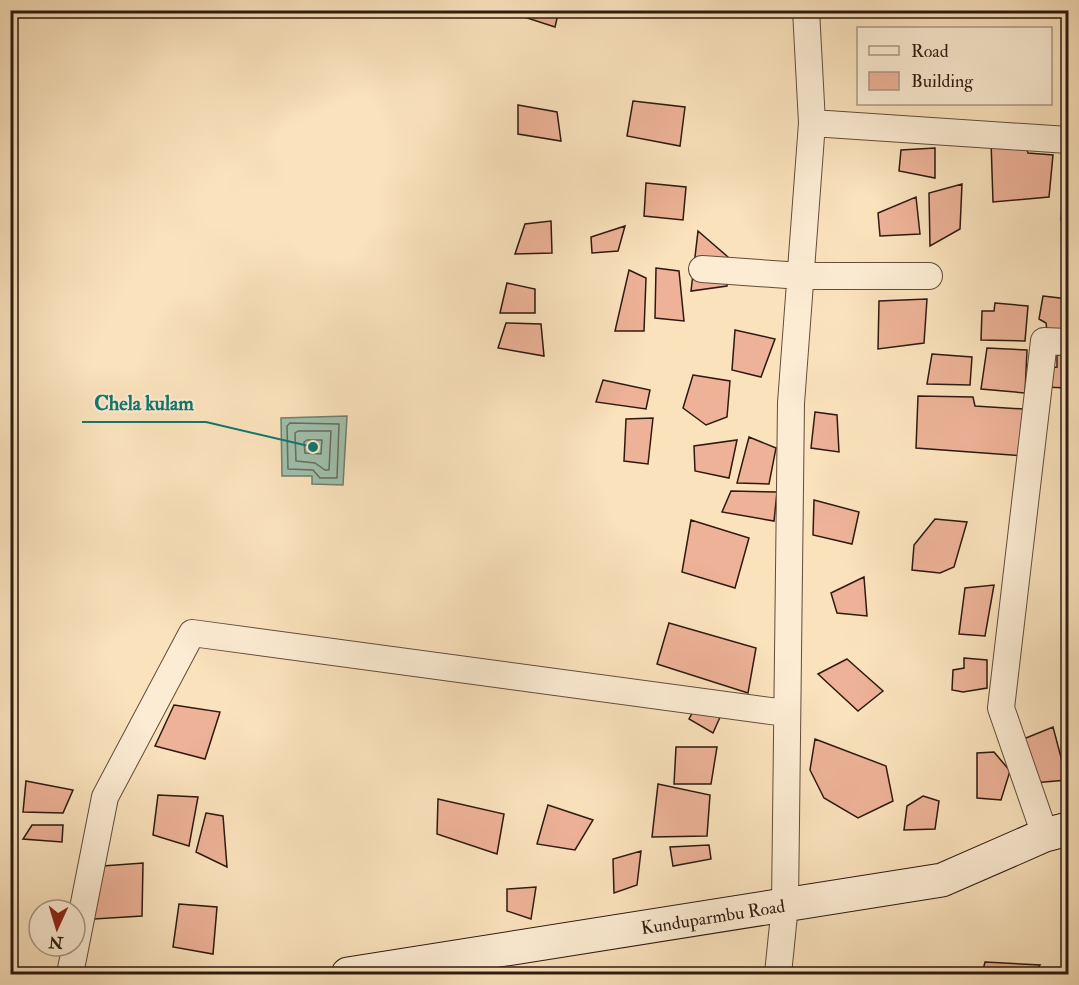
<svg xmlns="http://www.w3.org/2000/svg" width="1079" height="985" font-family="'IM FELL Double Pica',serif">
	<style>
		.water { fill: #9fbfab; stroke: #727d6d; stroke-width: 1.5 }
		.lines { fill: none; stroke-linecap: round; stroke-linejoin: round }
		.shore { stroke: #676c5d; stroke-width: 1.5 }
		.building { fill: #edb297; stroke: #2f1a0f; stroke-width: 1.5 }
		.street-casing { stroke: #624c3a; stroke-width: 28 }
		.secondary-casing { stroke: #2f1a0f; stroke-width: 35 }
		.street { stroke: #fcecd3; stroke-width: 26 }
		.secondary { stroke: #fcecd3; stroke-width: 33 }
		.labels { text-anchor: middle; stroke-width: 4.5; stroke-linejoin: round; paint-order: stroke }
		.street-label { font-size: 18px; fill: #2f1a0f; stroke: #fcecd3 }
		.leader { fill: none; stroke: #0f766e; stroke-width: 2 }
		.callout-dot { fill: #0f766e; stroke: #fcecd3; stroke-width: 2 }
		.callout-label { font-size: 20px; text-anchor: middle; font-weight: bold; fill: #0f766e; stroke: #fcecd3; stroke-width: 4.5; stroke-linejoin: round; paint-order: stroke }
	</style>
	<rect width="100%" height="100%" fill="#fae2bc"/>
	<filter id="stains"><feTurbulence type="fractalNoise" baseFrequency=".00333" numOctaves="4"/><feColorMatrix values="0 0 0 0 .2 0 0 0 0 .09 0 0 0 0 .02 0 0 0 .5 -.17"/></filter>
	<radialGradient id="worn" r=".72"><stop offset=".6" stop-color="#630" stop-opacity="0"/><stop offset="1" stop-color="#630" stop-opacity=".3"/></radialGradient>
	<path class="water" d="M347,416L343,485L312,484V476H282L281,418Z"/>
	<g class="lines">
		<path class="shore" d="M290,423L339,424L337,478H320L313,470L288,469L287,426Z
			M298,431H331L329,470H325L315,463L296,461L295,433Z
			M307,440H322L321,454L305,453L304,442Z"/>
	</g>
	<path class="building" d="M522,10H559L555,27L521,16Z
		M633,101L685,107L680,146L627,136Z
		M518,105L557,112L561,141L518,134Z
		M1024,140L1028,153L1053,155L1049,197L993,202L991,141Z
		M935,148V178L899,171L901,150Z
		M1064,180H1068V221L1061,220Z
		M646,183L686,187L683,220L644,216Z
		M962,184L960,229L930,246L929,193Z
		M916,197L920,234L880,236L878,213Z
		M551,221L552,253L515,254L525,224Z
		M625,226L618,251L592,253L591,237Z
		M698,231L728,257L727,286L691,291Z
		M656,268L679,271L684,321L655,318Z
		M629,270L646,278L644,331H615Z
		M507,283L535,289V313H500Z
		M1043,296L1068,299V332L1047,331L1046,323L1039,319Z
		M927,299L924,343L878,349L879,301Z
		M995,303L1028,306L1025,341L981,340L982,311H994Z
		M506,323L541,324L544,356L498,348Z
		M735,330L775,339L761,377L732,370Z
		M987,348L1027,350L1025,393L981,389Z
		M932,354L972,357L970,385L927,384Z
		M1057,355H1068V388L1044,387L1048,368L1057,367Z
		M693,375L730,381L727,417L706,425L683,408Z
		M603,380L650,390L646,409L596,402Z
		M918,396L973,397L975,406L1023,409L1024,456L916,448Z
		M815,412L837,415L839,452L811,448Z
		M653,418L648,464L624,461L626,419Z
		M749,437L776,448L769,484L737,483Z
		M737,440L729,478L695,471L694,446Z
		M731,491L777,492L774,521L722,512Z
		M814,500L859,512L852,544L813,535Z
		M935,519L967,522L954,567L940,573L912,570L914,545Z
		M691,520L749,538L735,588L682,572Z
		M864,577L867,616L837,613L831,593Z
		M994,585L985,636L959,634L965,588Z
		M669,623L756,648L748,693L657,664Z
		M964,658L987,660V688L963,692L952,690L953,670L964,668Z
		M847,659L883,691L858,711L818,674Z
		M174,705L220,712L205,759L155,746Z
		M696,706L721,715L713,733L689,719Z
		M1053,727L1067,780L1033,783L1021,740Z
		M815,739L886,766L893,801L858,818L824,798L810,770Z
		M676,747H717L711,784H674Z
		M994,752L1010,771L1001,800L977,798V753Z
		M26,781L73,790L63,813L23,812Z
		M658,784L710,795L707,836L652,837Z
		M158,795L198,797L189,846L153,835Z
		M923,796L939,801L935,829L904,830L907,806Z
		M438,799L504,814L497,854L437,834Z
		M548,805L593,820L575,850L537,844Z
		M206,813L223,816L227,867L196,852Z
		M32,825H63L62,842L23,839Z
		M709,845L711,859L673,866L670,847Z
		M641,851L637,885L614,893L613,859Z
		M143,863L142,916L94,919L89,867Z
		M536,887L531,919L507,911V889Z
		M179,904L217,907L213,954L173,947Z
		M985,962L1040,965L1033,974H982Z"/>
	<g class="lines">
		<defs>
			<path id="street" d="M812,123L1068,140
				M702,269L801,276H929
				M1045,835L1001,708L1044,341L1068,342
				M70,974L105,797L192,633L786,713
				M778,974L785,905L791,403L812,123L806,10"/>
			<path id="secondary" d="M348,974L942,880L1045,835L1068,829"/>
		</defs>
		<use href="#street" class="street-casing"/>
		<use href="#secondary" class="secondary-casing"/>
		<use href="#street" class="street"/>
		<use href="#secondary" class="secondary"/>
	</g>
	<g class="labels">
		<g class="street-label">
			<text transform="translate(713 917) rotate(-9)" y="6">Kunduparmbu Road</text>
		</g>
	</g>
	<path class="leader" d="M313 447L206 422H82"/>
	<circle class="callout-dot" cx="313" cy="447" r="6"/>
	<g class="callout-label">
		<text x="144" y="410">Chela kulam</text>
	</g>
	<rect width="1079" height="985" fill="none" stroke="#fae2bc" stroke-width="36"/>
	<rect x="12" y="12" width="1055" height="961" fill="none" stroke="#2f1a0f" stroke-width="3"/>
	<rect x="18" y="18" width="1043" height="949" fill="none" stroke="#2f1a0f" stroke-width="1.5"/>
	<rect x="857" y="27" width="195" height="78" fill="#fcecd3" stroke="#aa9885" stroke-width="1.5"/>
	<rect x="869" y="46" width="30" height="9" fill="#fcecd3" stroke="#aa9885" stroke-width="1.5"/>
	<text x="911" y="57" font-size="18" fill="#2f1a0f">Road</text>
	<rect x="869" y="72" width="30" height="18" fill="#edb297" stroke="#aa9885" stroke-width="1.5"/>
	<text x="911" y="87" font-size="18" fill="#2f1a0f">Building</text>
	<g transform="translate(57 928) rotate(184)"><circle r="28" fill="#fcecd3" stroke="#aa9885" stroke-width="1.5"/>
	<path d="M0-4.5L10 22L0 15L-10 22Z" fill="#8f2418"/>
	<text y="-9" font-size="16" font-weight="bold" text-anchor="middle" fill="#2f1a0f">N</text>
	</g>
	<rect width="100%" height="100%" filter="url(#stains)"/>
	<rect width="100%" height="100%" fill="url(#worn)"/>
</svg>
